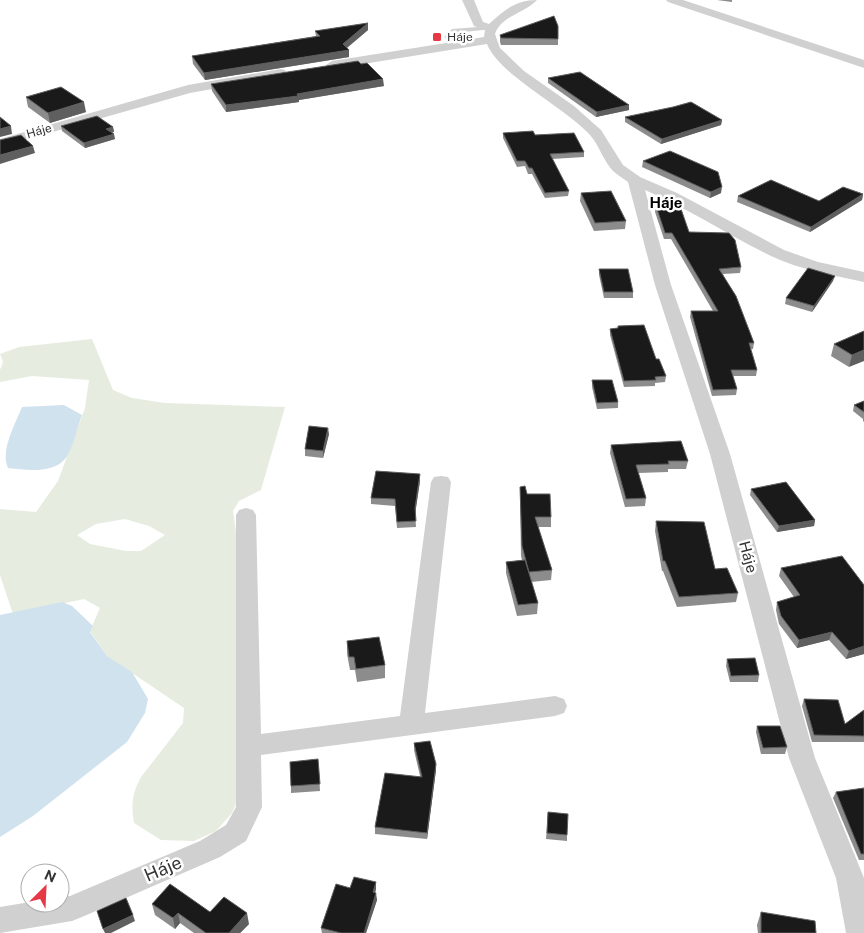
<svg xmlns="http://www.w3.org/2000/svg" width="864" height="933" font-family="'Public Sans',sans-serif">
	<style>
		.green { fill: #e6ecdf; fill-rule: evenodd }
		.water { fill: #cfe2ee }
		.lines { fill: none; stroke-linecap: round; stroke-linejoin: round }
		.lane { fill: #d0d0d0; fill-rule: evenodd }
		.street { fill: #d0d0d0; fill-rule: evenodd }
		.wall { fill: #8c8c8c }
		.shaded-wall { fill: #5f5f5f }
		.building { fill: #1a1a1a; stroke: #5f5f5f }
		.poi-dot { fill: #e63946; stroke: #fff; stroke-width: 2 }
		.labels { text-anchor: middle; stroke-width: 5; stroke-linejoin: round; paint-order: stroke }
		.far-poi-label { font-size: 12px; fill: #333; stroke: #fff; text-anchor: start }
		.far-street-label { font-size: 12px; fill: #333; stroke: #fff }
		.far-quarter-label { font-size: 15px; font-weight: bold; fill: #000; stroke: #fff }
		.street-label { font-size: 15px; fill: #333; stroke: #fff }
		.near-street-label { font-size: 18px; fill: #333; stroke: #fff }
	</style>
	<rect width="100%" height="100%" fill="#fff"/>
	<path class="green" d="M92,339L113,390L132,398L165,403L285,407L261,490L239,501L233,511L242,575V790L232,813L216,831L194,841L161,840L134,823C131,804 132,794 141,777L183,723L184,708L107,656L90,631L100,608L84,599L13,614L0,575V509L36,512L58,481L85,408L89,380L32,376L0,382V370L3,362L0,354L19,347ZM125,519L149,526L165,535L141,551H126L90,544L77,535L96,524Z"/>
	<path class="water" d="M64,405L82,415C78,425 72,452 65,459C52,474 26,470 8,468C0,450 15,425 22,407Z
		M62,602L72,606L93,626L90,632L107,656L132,672L148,699L145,713L127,742L33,816L0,837V615Z"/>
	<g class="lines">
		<path class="lane" d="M491,26L494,28L493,29L454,33L450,37L459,46L456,48L444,37L452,29Z"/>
		<path class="street" d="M462,0H474L483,22L489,24C504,10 516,0 537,0C525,13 501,16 495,34L500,48L524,71L574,106L601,130L623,165L640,177L677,193L784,250L818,262L864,272V282C833,275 800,270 771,256C728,235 689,209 645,190L671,285L730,454L815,758L864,878V933H846L836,878L789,758L710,454L655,285L628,182C623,178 617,175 613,171C603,160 599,145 590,135C565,107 499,75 487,44L332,69L326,65L332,61L484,37L485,30L474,26Z
			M666,0H683L864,60V68L668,2Z
			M281,69L285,70L287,73L285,76L190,93L0,147V139L188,85Z
			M441,476L448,477L451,482L425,713L555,696L564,699L567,706L564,713L555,716L261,755L262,807L246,841L220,857L82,917L72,921L0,933V907L30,902L60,903V897L70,896L200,841L226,825L236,807V515L239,510L246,508L253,510L256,515L261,734L400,716L431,482L434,477Z"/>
	</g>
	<path class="wall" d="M717,0H732V2Z
		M368,23V30L347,48L349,57L205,80L193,64L192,56L316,36L315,31Z
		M500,35L558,39V45H501L500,42Z
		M361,64L384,86L299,100V102L226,112L212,91L211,84Z
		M548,78L629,105V110L596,117L548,83Z
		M26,97L86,112L50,123L28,107Z
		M625,117L722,120L721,125L661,144L625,122Z
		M61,126L113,127L114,132H112L115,139L85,148L62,131Z
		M503,133L535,135L584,152V157L552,159L569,191L568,196L545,198L532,174H528L525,166L517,167L503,138Z
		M643,161L721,193L710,198L642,167Z
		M581,193L626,221L625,229L594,231L580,201Z
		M863,194L862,200L810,232L737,202L738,196L819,201Z
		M656,206L689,232L741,267L740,273L723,274L754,343L753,349H750L757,370L756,376H733L737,389L736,395L712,396L690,317L691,311H713L671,239H664L655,212Z
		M599,269L633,292V298H604L599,275Z
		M833,281L812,312L785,304L786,298Z
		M618,326L656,359L666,376L665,382L655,383V386L624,387L610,335V329L618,328Z
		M864,331L849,367L831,356L834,344Z
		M592,380L618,402V408L597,409L592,387Z
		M864,401V422L863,421V419L853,411L854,405Z
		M329,434L323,458L305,456V449Z
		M611,445L688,461L686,469H668V472L638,473L646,498L645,506L625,507L610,453Z
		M420,481L415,513L416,527L397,528L395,506L371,504V498Z
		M520,487L551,517V527H538L552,570L551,580L531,582L538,603L537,614L517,616L506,573V562L522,560L521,556L520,497Z
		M751,489L815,520L814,526L777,532L750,495Z
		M656,521L715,569L738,593L736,602L677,607L663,571H662L655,531Z
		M781,568L864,585V654L846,659L829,640L797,648L779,624L776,610L777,602L794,597L779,576Z
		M347,641L385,665V678L357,682L355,670H350L347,654Z
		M727,659L759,675L758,682H730L726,666Z
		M804,699L845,724L864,710V742H812L802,706Z
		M757,726L787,747L785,754H761L756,732Z
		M414,743L436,770L427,839L375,834V827L420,776L414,750Z
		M318,759L320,791L291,793V786Z
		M864,788V860H859L833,798L836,792Z
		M548,812L567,835V841L546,839Z
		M376,882V889L375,893L377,900L366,933H322L321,928L350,888Z
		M152,904L210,912L249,924L240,933H194L180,923L175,929L155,915Z
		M761,912L816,933H758L757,925Z"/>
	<path class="shaded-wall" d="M368,23V30L343,51L349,50V57L205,80L204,73L343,44Z
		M383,79L384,86L299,100V102L226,112V105Z
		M84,102L86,112L50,123L48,113Z
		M629,105V110L596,117L597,112Z
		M722,120L721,125L661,144L662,139Z
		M11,126L12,134L0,137V129Z
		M113,127L114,132L107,134L106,129Z
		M114,134L115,139L85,148L84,143Z
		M33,146L35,153L0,164V155Z
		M722,187L721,193L710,198L711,192Z
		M863,194L862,200L810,232L811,227Z
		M835,276L833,281L812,312L814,306Z
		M864,350V361L849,367L852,355Z
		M328,428L329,434L323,458V451Z
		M420,474V481L415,515V508Z
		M815,520L814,526L777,532L779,526Z
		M832,632L829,640L797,648L799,640Z
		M864,646V654L846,659L849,651Z
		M436,764V770L427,839V833Z
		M376,882V889L373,899V892Z
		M376,893L377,900L366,933H364Z
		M178,913L180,923L175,929L173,918Z
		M247,913L249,924L240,933H229Z
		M133,915L135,921L111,933H105L103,929Z"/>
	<path class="building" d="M554,16L558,26V39L501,38L500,35Z
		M368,23L343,44L349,50L204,73L192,56L320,36L315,31Z
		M358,61L361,64L367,63L383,79L297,94L298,96L226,105L211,84Z
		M580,72L629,105L597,112L548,78Z
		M61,87L84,102L48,113L26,97Z
		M691,102L722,120L662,139L625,117L673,107Z
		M97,116L113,127L106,129L114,134L84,143L61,126Z
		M0,117L11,126L0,129Z
		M533,131L535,135L574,133L584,152L550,154L569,191L545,193L532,168H529L525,161H517L503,133Z
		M21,135L33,146L0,155V140Z
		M670,151L718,172L722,187L711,192L643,161Z
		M771,180L819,201L843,187L863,194L811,227L738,196Z
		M611,191L626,221L595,223L581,193Z
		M656,206H680L689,232L729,233L735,240L741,267L719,269L736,296L754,343H749L757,370H731L737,389L713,390L691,311H718L672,233H665Z
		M808,268L835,276L814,306L786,298Z
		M599,269H628L633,292H604Z
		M644,325L656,359H659L666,376L655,377L656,380L624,381L610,329L618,328V326Z
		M864,331V350L852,355L834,344Z
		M592,380H612L618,402L597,403Z
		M864,401V412L854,405Z
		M309,426L328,428L323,451L305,449Z
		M681,441L688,461H668L669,464L636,465L646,498L626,499L611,445Z
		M376,471L420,474L415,508L416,521L397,522L395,499L371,498Z
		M786,482L815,520L779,526L751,489Z
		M525,486L527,494H550L551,517H535L552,570L529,572L522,546L520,487Z
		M656,521L704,522L715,569L727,568L738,593L679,597L665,561H663Z
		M842,556L864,585V646L849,651L832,632L799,640L781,616L777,602L800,595L781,568Z
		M525,560L538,603L518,605L506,562Z
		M379,637L385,665L356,669L354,657H349L347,641Z
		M755,658L759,675L731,676L727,659Z
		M804,699L838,700L845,724L864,710V736L814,735Z
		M757,726H780L787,747L763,748Z
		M430,741L436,764L427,833L375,827L385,773L422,777L414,743Z
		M318,759L320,784L291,786L290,762Z
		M864,788V854H861L836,792Z
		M548,812L568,814L567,835L547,833Z
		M354,877L376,882L373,892L376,893L364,933H341L321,928L336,884L350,888Z
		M170,884L210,912L224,897L247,913L229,933H206L178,913L173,918L152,904Z
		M126,898L133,915L103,929L97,911Z
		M761,912L815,921L816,933H761Z"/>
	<rect class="poi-dot" x="432" y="32" width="10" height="10" rx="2.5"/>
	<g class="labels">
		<g class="far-poi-label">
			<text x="447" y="41">Háje</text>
		</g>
		<g class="far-street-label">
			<text transform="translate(39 131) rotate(-16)" y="4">Háje</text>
		</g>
		<g class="far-quarter-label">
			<text x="666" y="208">Háje</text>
		</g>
		<g class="street-label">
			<text transform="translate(748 557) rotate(75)" y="5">Háje</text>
		</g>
		<g class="near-street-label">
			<text transform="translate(163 869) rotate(-23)" y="6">Háje</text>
		</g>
	</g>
	<g transform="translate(45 888) rotate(24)"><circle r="24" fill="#ffffff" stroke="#adadad"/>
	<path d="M0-4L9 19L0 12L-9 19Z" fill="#e63946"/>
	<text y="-8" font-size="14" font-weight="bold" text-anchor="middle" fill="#333333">N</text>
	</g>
</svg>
